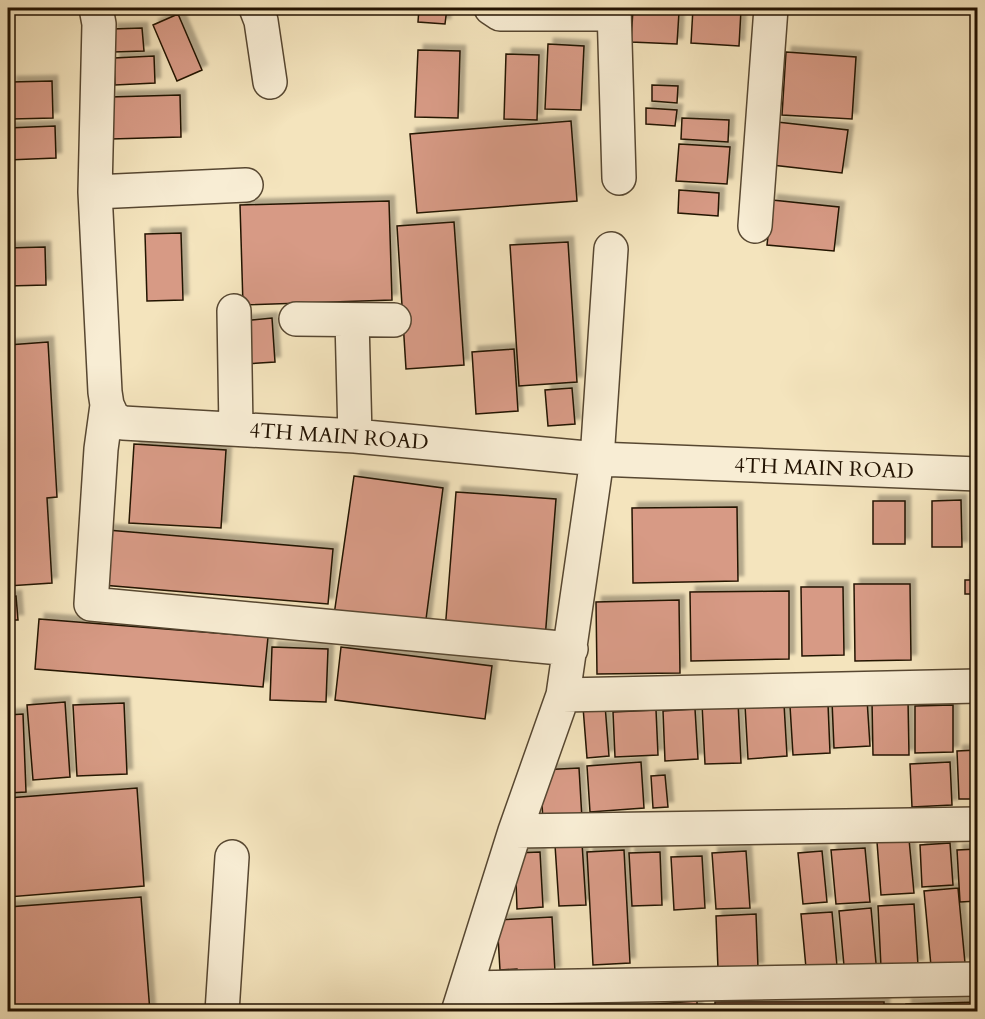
<svg xmlns="http://www.w3.org/2000/svg" width="985" height="1019" font-family="Cardo,serif">
	<style>
		.building { fill: #d79a85; stroke: #231302; stroke-width: 1.5; filter: url(#shadow) }
		.lines { fill: none; stroke-linecap: round; stroke-linejoin: round }
		.minor-casing { stroke: #574731; stroke-width: 36 }
		.minor { stroke: #f8edd4; stroke-width: 33 }
		.labels { text-anchor: middle; stroke-width: 4.5; stroke-linejoin: round; paint-order: stroke }
		.street-label { font-size: 21px; fill: #231302; stroke: #f8edd4 }
	</style>
	<defs>
		<filter id="shadow"><feDropShadow dx="5.5" dy="-5.5" stdDeviation="1.5" flood-color="#0004"/></filter>
	</defs>
	<rect width="100%" height="100%" fill="#f4e4bd"/>
	<filter id="stains"><feTurbulence type="fractalNoise" baseFrequency=".00333" numOctaves="4"/><feColorMatrix values="0 0 0 0 .2 0 0 0 0 .09 0 0 0 0 .02 0 0 0 .5 -.17"/></filter>
	<radialGradient id="worn" r=".72"><stop offset=".6" stop-color="#630" stop-opacity="0"/><stop offset="1" stop-color="#630" stop-opacity=".3"/></radialGradient>
	<path class="building" d="M419,8H447L445,24L418,22Z
		M693,8L741,10L739,46L691,43Z
		M633,9L679,12L677,44L631,42Z
		M178,14L202,70L177,81L153,25Z
		M142,28L144,51L113,52L112,29Z
		M548,44L584,46L581,110L545,109Z
		M418,50L460,51L458,118L415,117Z
		M786,52L856,57L852,119L782,115Z
		M506,54L539,55L537,120L504,119Z
		M154,56L155,83L115,85L114,58Z
		M52,81L53,118L12,119L11,82Z
		M652,85L678,86L677,103L652,101Z
		M180,95L181,137L111,139L110,97Z
		M646,108L677,110L675,126L646,124Z
		M682,118L729,120L728,142L681,139Z
		M571,121L577,201L417,213L410,134Z
		M777,122L848,130L842,173L772,165Z
		M55,126L56,158L8,160V128Z
		M679,144L730,147L727,184L676,181Z
		M679,190L719,193L718,216L678,213Z
		M772,200L839,207L834,251L767,245Z
		M389,201L392,300L243,305L240,205Z
		M454,222L464,365L406,369L397,226Z
		M181,233L183,300L147,301L145,234Z
		M568,242L577,382L519,386L510,245Z
		M45,247L46,285L8,286V248Z
		M272,318L275,362L244,364L242,321Z
		M48,342L57,497L47,498L52,583L8,586V345Z
		M514,349L518,411L476,414L472,352Z
		M572,388L575,424L548,426L545,390Z
		M134,444L226,450L221,528L129,523Z
		M354,476L443,488L425,627L334,615Z
		M456,492L556,499L545,639L445,631Z
		M961,500L962,547H932V501Z
		M873,501H905V544H873Z
		M737,507L738,581L633,583L632,508Z
		M107,530L333,549L328,604L102,585Z
		M965,580H978V594H965Z
		M854,584H910L911,660L855,661Z
		M801,587H843L844,655L802,656Z
		M789,591V659L691,661L690,592Z
		M16,596L18,620H8V597Z
		M679,600L680,673L597,674L596,602Z
		M39,619L268,637L263,687L35,669Z
		M272,647L328,649L326,702L270,700Z
		M341,647L492,666L485,719L335,700Z
		M867,699L870,746L834,748L832,701Z
		M908,700L909,755H873L872,701Z
		M65,702L70,777L33,780L27,705Z
		M738,702L741,763L705,764L702,704Z
		M124,703L127,774L77,776L73,705Z
		M784,704L787,756L748,759L745,705Z
		M828,704L830,753L793,755L790,706Z
		M605,705L609,756L587,758L583,707Z
		M953,705V752L915,753V706Z
		M695,709L698,759L665,761L663,711Z
		M656,710L658,755L615,757L613,712Z
		M23,714L26,792L8,793V715Z
		M978,750V799H959L957,751Z
		M641,762L644,808L590,812L587,766Z
		M950,762L952,805L912,807L910,764Z
		M579,768L582,819L543,821L540,770Z
		M665,775L668,807L653,808L651,776Z
		M137,788L144,886L8,897V798Z
		M909,839L914,893L881,895L877,842Z
		M582,843L586,905L559,906L555,845Z
		M950,843L953,885L922,887L920,845Z
		M865,848L870,902L836,904L831,850Z
		M978,849V901L960,902L957,850Z
		M624,850L630,963L593,965L587,852Z
		M746,851L750,908L716,909L712,853Z
		M822,851L827,902L803,904L798,853Z
		M540,852L543,907L517,909L515,853Z
		M660,852L662,905L632,906L629,853Z
		M702,856L705,908L674,910L671,857Z
		M958,888L965,963L931,966L924,891Z
		M141,897L150,1012H8V907Z
		M914,904L918,965L881,967L878,906Z
		M871,908L877,974L845,977L839,911Z
		M832,912L837,966L806,968L801,914Z
		M756,914L758,968L718,969L716,916Z
		M552,917L555,972L518,974L517,969L500,970L497,920Z
		M697,1001V1012H547Z
		M715,1002H884V1012H715Z
		M978,1002V1012H906V1004Z"/>
	<g class="lines">
		<defs>
			<path id="minor" d="M96,8L99,24L95,192L105,392L107,405L113,418L123,423L355,436L597,459L978,474
				M256,8L261,21L270,82
				M491,8L500,14H614
				M614,8L619,178
				M95,192L246,185
				M755,226L771,8
				M234,311L236,429
				M296,319L394,320
				M352,320L355,436
				M107,405L101,449L91,604L571,649
				M563,695L978,686
				M515,831L978,824
				M466,988L978,979
				M222,1012L232,857
				M458,1012L515,831L563,695L597,459L611,249"/>
		</defs>
		<use href="#minor" class="minor-casing"/>
		<use href="#minor" class="minor"/>
	</g>
	<g class="labels">
		<g class="street-label">
			<text transform="translate(339 436) rotate(4)" y="7">4TH MAIN ROAD</text>
			<text transform="translate(824 468) rotate(2)" y="7">4TH MAIN ROAD</text>
		</g>
	</g>
	<rect width="985" height="1019" fill="none" stroke="#f4e4bd" stroke-width="30"/>
	<rect x="9" y="9" width="967" height="1001" fill="none" stroke="#231302" stroke-width="3"/>
	<rect x="15" y="15" width="955" height="989" fill="none" stroke="#231302" stroke-width="1.5"/>
	<rect width="100%" height="100%" filter="url(#stains)"/>
	<rect width="100%" height="100%" fill="url(#worn)"/>
</svg>
